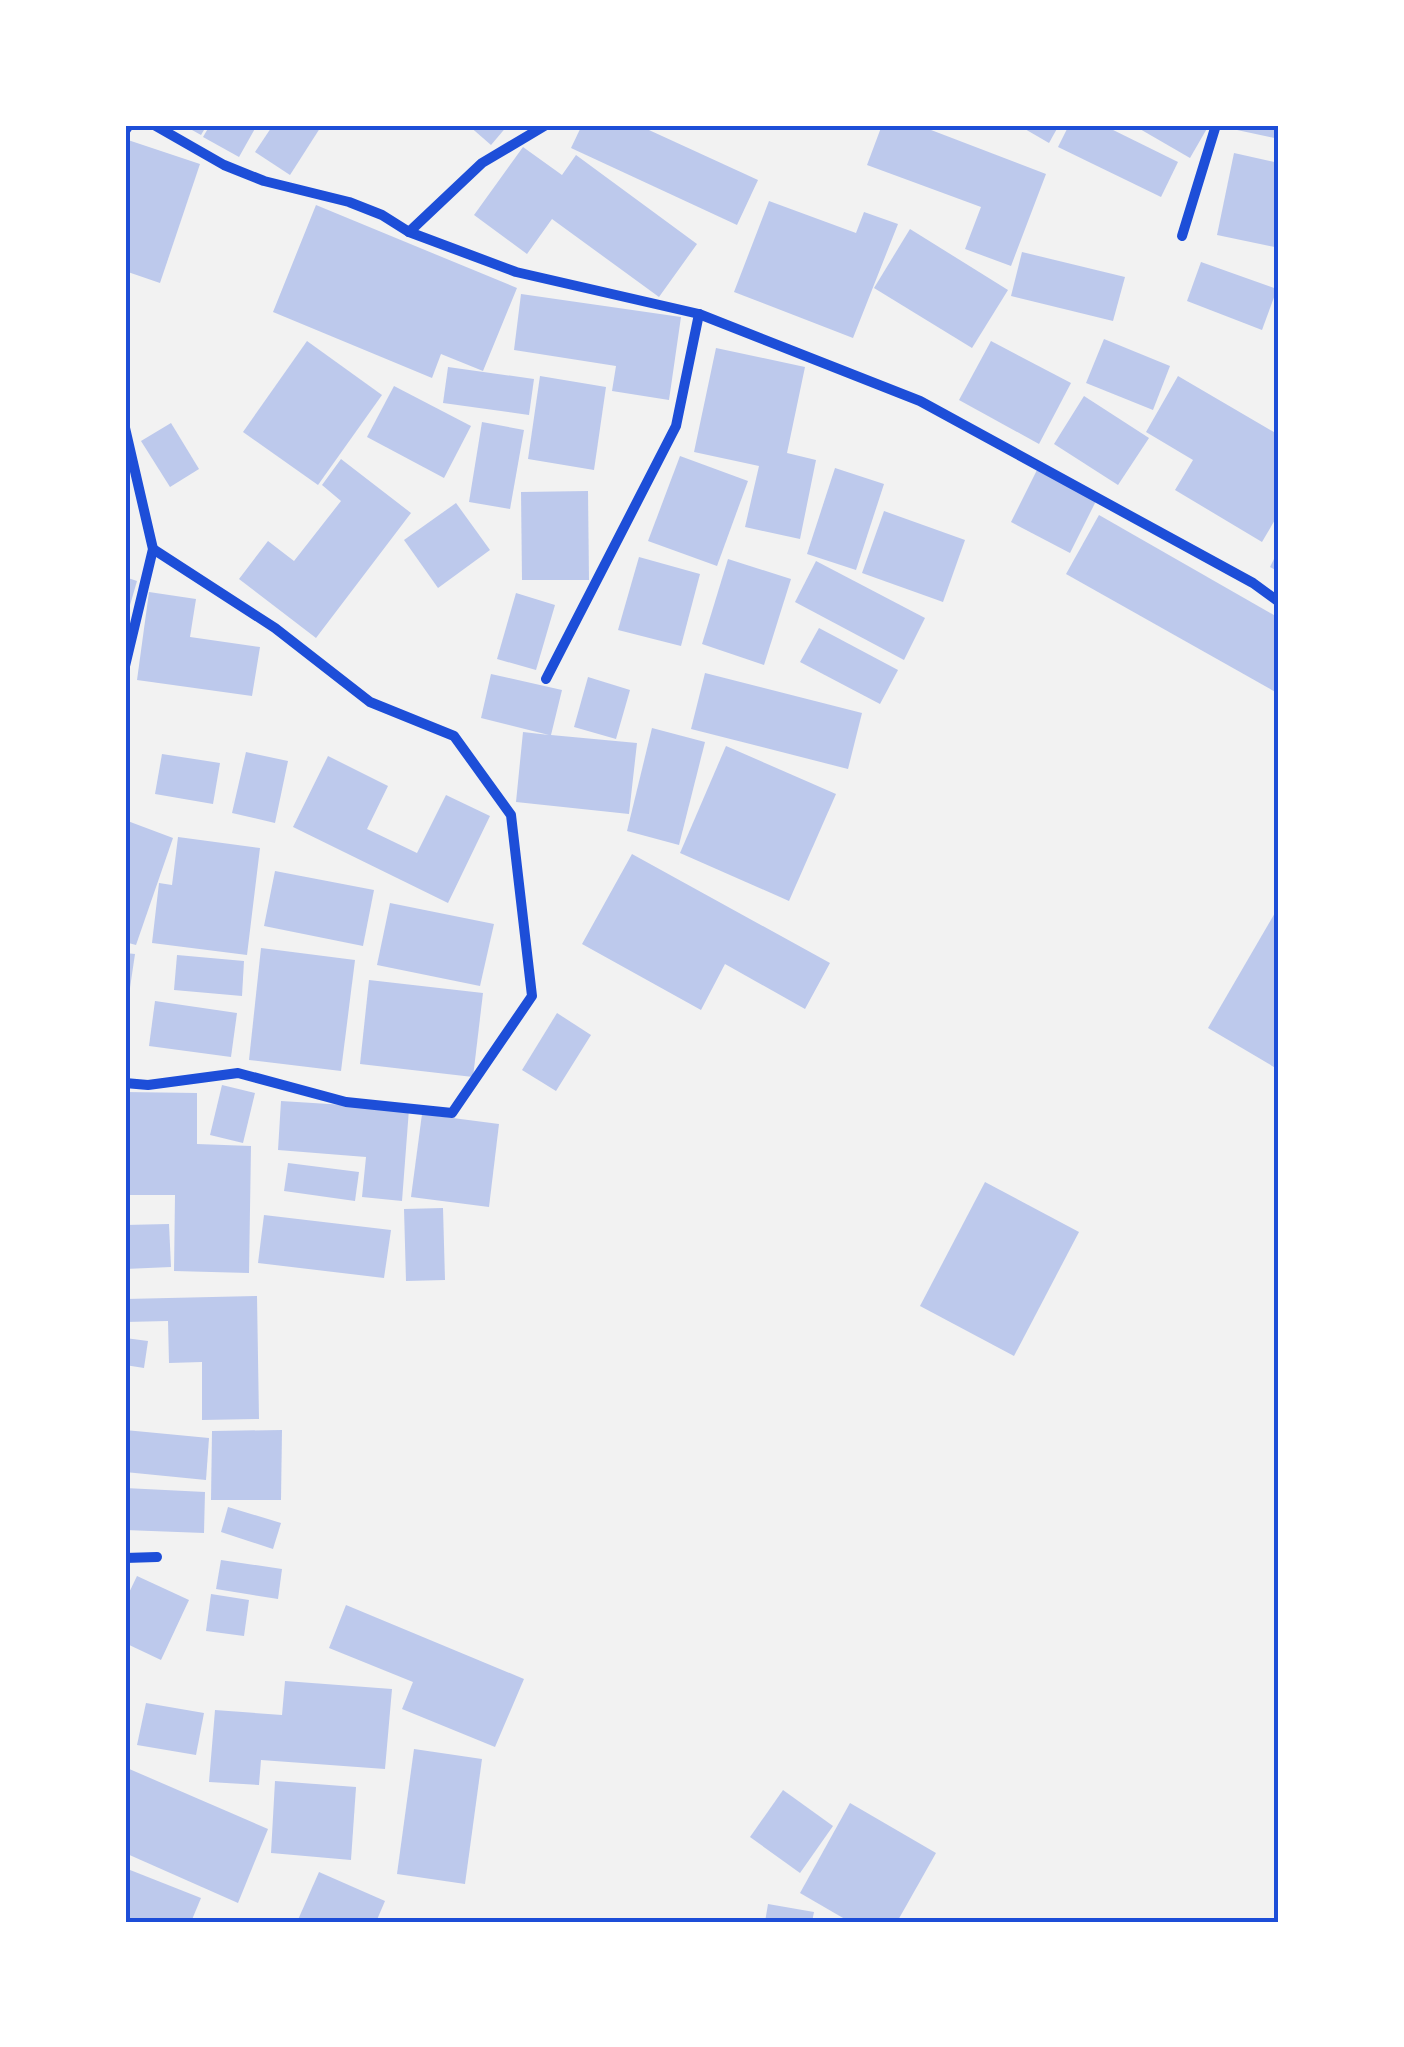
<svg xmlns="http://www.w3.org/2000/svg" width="1404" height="2047" viewBox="0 0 1404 2047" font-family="'DejaVu Sans',sans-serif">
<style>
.building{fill:#bdc9ec}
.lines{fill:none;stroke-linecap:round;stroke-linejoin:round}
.minor{stroke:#1d4ed8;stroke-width:10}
.neatline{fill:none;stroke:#1d4ed8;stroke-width:4}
</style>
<rect width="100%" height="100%" fill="#f2f2f2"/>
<!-- building -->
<g class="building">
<polygon points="183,125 207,125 201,135"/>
<polygon points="210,125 257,125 239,157 203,137"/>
<polygon points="273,125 322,125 290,175 255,152"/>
<polygon points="468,125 508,125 491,145"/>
<polygon points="582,125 638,125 758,180 737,225 571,148"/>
<polygon points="882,125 918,125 1046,174 1011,266 965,249 981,207 867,165"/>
<polygon points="1018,125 1059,125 1049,143"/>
<polygon points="1069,125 1103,125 1178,162 1161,197 1058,147"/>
<polygon points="1133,125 1209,125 1190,158"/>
<polygon points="1238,125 1279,125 1279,139 1237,130"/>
<polygon points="128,140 200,164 160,283 125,271"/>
<polygon points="523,147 562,175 576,155 697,244 659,297 552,219 527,254 474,215"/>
<polygon points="1234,153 1279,163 1279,248 1217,235"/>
<polygon points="769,201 856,233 864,212 898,224 853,338 734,292"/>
<polygon points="316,205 517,288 483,371 441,354 432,378 273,312"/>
<polygon points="910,229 1008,290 972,348 874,288"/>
<polygon points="1022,252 1125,277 1113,321 1011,296"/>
<polygon points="1201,262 1277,289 1262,330 1187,301"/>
<polygon points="521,294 681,317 669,400 612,391 616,366 514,350"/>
<polygon points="1104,339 1170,366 1153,410 1086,383"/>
<polygon points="307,341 382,395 318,485 243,432"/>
<polygon points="991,341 1071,383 1039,444 959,400"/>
<polygon points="716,348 805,367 787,453 816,460 800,539 745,527 759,466 694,452"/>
<polygon points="448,367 534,379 529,415 443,403"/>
<polygon points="540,376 606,387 594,470 528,459"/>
<polygon points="1178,376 1279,435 1279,513 1262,542 1175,490 1193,460 1146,432"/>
<polygon points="394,386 471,426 444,478 367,437"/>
<polygon points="1084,396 1149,438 1118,485 1054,444"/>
<polygon points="482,422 524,430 510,509 469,502"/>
<polygon points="171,423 199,469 170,487 141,441"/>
<polygon points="680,456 748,481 717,566 648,541"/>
<polygon points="341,459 411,513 316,638 239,579 268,541 294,561 341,501 322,485"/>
<polygon points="835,468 884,484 856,570 807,554"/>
<polygon points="1037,470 1096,501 1070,553 1011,522"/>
<polygon points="588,491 589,580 522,580 521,492"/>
<polygon points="456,503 490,550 438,588 404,540"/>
<polygon points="884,511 965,540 943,602 862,573"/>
<polygon points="1099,515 1279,618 1279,694 1066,574"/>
<polygon points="1279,549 1279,572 1270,567"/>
<polygon points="639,557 700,574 681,646 618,630"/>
<polygon points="728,559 791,579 764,665 702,644"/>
<polygon points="816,561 925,618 904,660 795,602"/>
<polygon points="125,577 137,581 126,619 125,618"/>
<polygon points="149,592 196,599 190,637 260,647 252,696 137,680"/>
<polygon points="516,593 555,605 536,670 497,659"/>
<polygon points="819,628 898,670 880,704 800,662"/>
<polygon points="705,673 862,713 848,769 691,729"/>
<polygon points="491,674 562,690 551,735 637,743 629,814 516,802 523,732 549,735 481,718"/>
<polygon points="588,677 630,690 616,739 574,727"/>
<polygon points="652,728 705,742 679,845 627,831"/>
<polygon points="726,746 836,794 789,901 680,853"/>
<polygon points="246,752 288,761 275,823 232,813"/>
<polygon points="162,754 220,763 213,804 155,794"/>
<polygon points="328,756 388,786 367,829 417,853 446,795 490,816 448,903 293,827"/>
<polygon points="125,820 173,838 136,945 125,942"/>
<polygon points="178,837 260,848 247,955 152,943 159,883 172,885"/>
<polygon points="632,854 830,963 805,1009 725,964 701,1010 582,944"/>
<polygon points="275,871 374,890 363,946 264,926"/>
<polygon points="390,903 494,924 480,986 377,965"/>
<polygon points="1279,906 1279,1070 1208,1028"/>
<polygon points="261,948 355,960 341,1071 249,1060"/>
<polygon points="125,953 135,954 127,1008 125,1007"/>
<polygon points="177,955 244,961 242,996 174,990"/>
<polygon points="369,980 483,993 473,1077 360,1064"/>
<polygon points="155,1001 237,1013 231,1057 149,1046"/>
<polygon points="557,1013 591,1035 556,1091 522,1070"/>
<polygon points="222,1085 255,1093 243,1143 210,1135"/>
<polygon points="125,1092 197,1093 197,1144 251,1146 249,1273 174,1271 175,1195 125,1195"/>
<polygon points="281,1101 409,1109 402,1201 362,1197 366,1157 278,1150"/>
<polygon points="422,1114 499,1124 489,1207 411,1197"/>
<polygon points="288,1163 359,1172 355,1201 284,1191"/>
<polygon points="985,1182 1079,1232 1014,1356 920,1306"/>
<polygon points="443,1208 445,1280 406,1281 404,1209"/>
<polygon points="264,1215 391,1230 384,1278 258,1263"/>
<polygon points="169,1224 171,1267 125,1269 125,1225"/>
<polygon points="257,1296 259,1419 202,1420 202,1362 169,1363 168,1321 125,1322 125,1299"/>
<polygon points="125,1338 148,1341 144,1368 125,1365"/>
<polygon points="125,1430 209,1438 206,1480 125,1472"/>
<polygon points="282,1430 281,1500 211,1500 212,1431"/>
<polygon points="125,1488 205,1492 204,1533 125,1530"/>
<polygon points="228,1507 281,1523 273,1549 221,1532"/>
<polygon points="221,1560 282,1569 278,1599 216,1589"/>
<polygon points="137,1576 189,1600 161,1660 125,1643 125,1601"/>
<polygon points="211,1594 249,1600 244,1636 206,1631"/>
<polygon points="346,1605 524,1679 495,1747 402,1709 413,1682 329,1648"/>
<polygon points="285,1681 392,1689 385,1769 261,1760 259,1785 209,1782 215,1710 282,1715"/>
<polygon points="146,1703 204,1713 196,1755 137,1745"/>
<polygon points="414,1749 482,1759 465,1884 397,1874"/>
<polygon points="127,1768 268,1829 238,1903 125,1853"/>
<polygon points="275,1781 356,1787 351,1860 271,1853"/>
<polygon points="783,1790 833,1826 800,1873 750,1837"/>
<polygon points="850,1803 936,1853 897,1922 850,1922 800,1893"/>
<polygon points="125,1868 201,1898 191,1922 125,1922"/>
<polygon points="319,1872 385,1901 376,1922 297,1922"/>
<polygon points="768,1904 814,1912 812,1922 765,1922"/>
</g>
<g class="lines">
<!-- minor -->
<g class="minor">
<polyline points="154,125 224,165 264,181 349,202 382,215 409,232 516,272 699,314 920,401 1253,583 1279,602"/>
<polyline points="125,131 129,125"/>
<polyline points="409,232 482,163 546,125"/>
<polyline points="1182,236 1216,125"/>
<polyline points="125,428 153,549 125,666"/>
<polyline points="546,679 676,426 699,314"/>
<polyline points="125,1083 148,1085 238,1073 346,1102 452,1113 532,996 511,815 454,736 370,702 275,628 153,549"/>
<polyline points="125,1558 157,1557"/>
</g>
</g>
<!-- border -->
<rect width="1404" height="2047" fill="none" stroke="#ffffff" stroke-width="255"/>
<rect x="128" y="128" width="1148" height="1792" class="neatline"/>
</svg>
